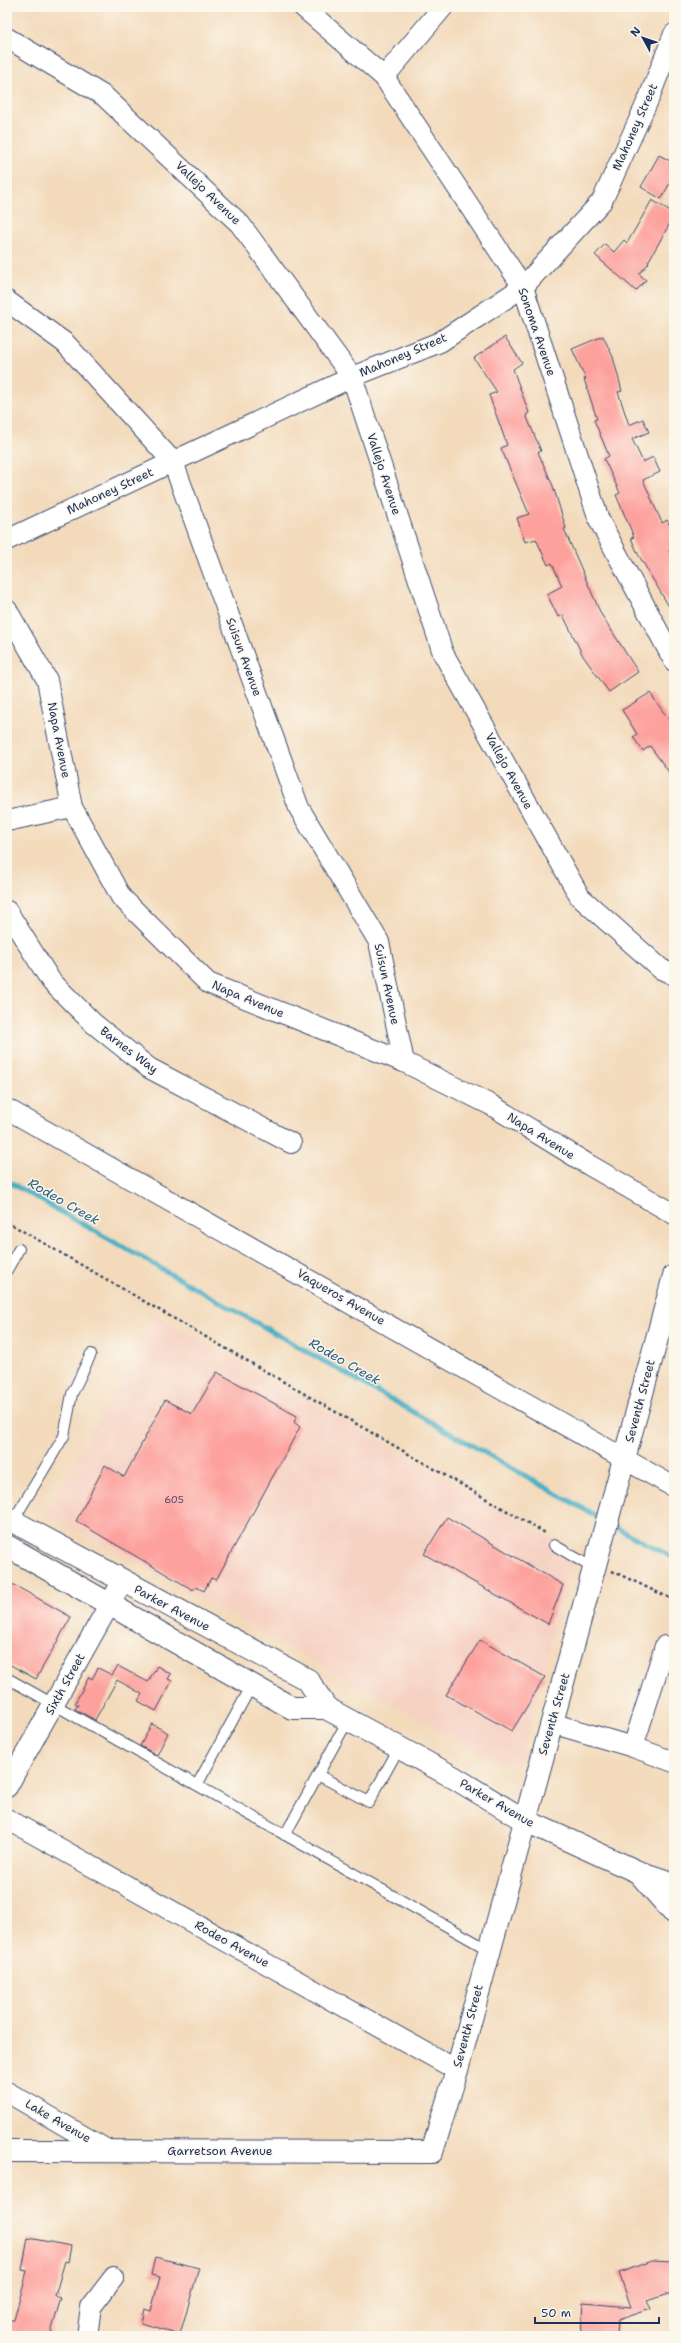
<svg xmlns="http://www.w3.org/2000/svg" width="681" height="2343" viewBox="0 0 681 2343" font-family="'Shantell Sans',sans-serif">
<style>
.built{fill:#f6d2c3}
.lines{fill:none;stroke-linecap:round;stroke-linejoin:round}
.stream{stroke:#46b0c5;stroke-width:5}
.building{fill:#fda19d}
.service-casing{stroke:#3b496c;stroke-width:12}
.minor-casing{stroke:#3b496c;stroke-width:22}
.tertiary-casing{stroke:#3b496c;stroke-width:24}
.secondary-casing{stroke:#3b496c;stroke-width:24}
.path{stroke:#3b496c;stroke-width:2.5;stroke-dasharray:3 3;stroke-linecap:butt}
.service{stroke:#fff;stroke-width:10}
.minor{stroke:#fff;stroke-width:20}
.tertiary{stroke:#fff;stroke-width:22}
.secondary{stroke:#fff;stroke-width:22}
.labels{text-anchor:middle;stroke-width:3;stroke-linejoin:round;paint-order:stroke}
.number-label{font-size:10px;fill:#544c6e}
.street-label{font-size:12px;fill:#1b2f5e;stroke:#fbf7ec}
.water-label{font-size:13px;font-style:italic;fill:#2a5c82;stroke:#fbf7ec}
</style>
<rect width="100%" height="100%" fill="#fbf7ec"/>
<filter id="ink" filterUnits="userSpaceOnUse"><feTurbulence type="fractalNoise" baseFrequency=".025" numOctaves="2"/><feDisplacementMap in="SourceGraphic" scale="8" xChannelSelector="R" yChannelSelector="G"/><feConvolveMatrix kernelMatrix="1 2 1 2 8 2 1 2 1" color-interpolation-filters="sRGB"/></filter>
<filter id="wash" filterUnits="userSpaceOnUse"><feTurbulence type="fractalNoise" baseFrequency=".012" numOctaves="4" result="noise"/><feDisplacementMap in="SourceGraphic" scale="16" xChannelSelector="R" yChannelSelector="G"/><feGaussianBlur stdDeviation="0.9" result="paint"/><feColorMatrix in="noise" values="0 0 0 0 0 0 0 0 0 0 0 0 0 0 0 0 0 1.4 0 .05"/><feComposite in="paint" operator="in"/></filter>
<g filter="url(#wash)">
<rect width="100%" height="100%" fill="#f3dabb"/>
<!-- built -->
<polygon class="built" points="156,1315 574,1551 522,1759 501,1764 69,1526 46,1515"/>
<g class="lines">
<!-- stream -->
<g class="stream">
<polyline points="7,1181 603,1520"/>
<polyline points="611,1525 674,1558"/>
</g>
</g>
<g id="blocks">
<!-- building -->
<g class="building">
<polygon points="659,155 674,163 674,176 661,199 641,187"/>
<polygon points="652,200 674,213 674,216 648,262 649,263 639,274 646,280 636,291 595,255 605,244 614,252 624,240 627,243"/>
<polygon points="603,336 613,357 622,391 618,392 629,425 643,419 649,432 632,439 643,462 653,457 660,472 643,480 662,523 667,520 674,534 674,548 669,551 674,560 674,615 638,554 631,538 634,537 616,495 620,493 604,459 609,456 594,420 597,419 584,379 586,379 572,349"/>
<polygon points="505,337 522,363 513,369 529,413 526,415 541,451 538,452 553,486 566,528 564,529 601,614 638,672 609,692 583,656 563,615 558,617 547,594 562,586 552,563 548,565 536,539 525,542 517,518 529,514 501,448 507,445 489,395 497,392 474,358"/>
<polygon points="650,693 674,727 674,779 650,746 643,751 633,737 637,734 622,710"/>
<polygon points="217,1372 297,1416 294,1422 300,1427 216,1580 211,1578 204,1591 196,1587 193,1590 76,1521 105,1465 124,1477 165,1400 192,1414"/>
<polygon points="447,1517 563,1585 548,1624 424,1554"/>
<polygon points="7,1581 71,1617 36,1679 7,1663"/>
<polygon points="480,1640 545,1677 512,1731 446,1695"/>
<polygon points="118,1666 148,1682 157,1666 171,1674 168,1679 172,1681 156,1711 138,1701 142,1694 117,1680 95,1720 75,1709 78,1705 75,1703 89,1677 92,1679 98,1668 112,1675"/>
<polygon points="152,1724 168,1733 157,1755 140,1746"/>
<polygon points="28,2238 71,2246 68,2262 65,2261 55,2296 61,2298 50,2336 7,2336 7,2320 14,2320 27,2271 22,2270"/>
<polygon points="155,2257 199,2268 180,2334 141,2323 144,2309 151,2311 160,2277 151,2275"/>
<polygon points="651,2261 674,2262 674,2295 665,2295 647,2301 651,2309 618,2320 617,2336 581,2335 583,2303 631,2307 619,2273"/>
</g>
</g>
</g>
<g filter="url(#ink)">
<use href="#blocks" fill-opacity="0" stroke="#3b496c" stroke-width="1"/>
<g class="lines">
<defs>
<g id="service">
<polyline points="7,1270 19,1249"/>
<polyline points="13,1521 64,1436 72,1394 91,1354"/>
<polyline points="554,1545 593,1568"/>
<polyline points="7,1678 489,1950"/>
<polyline points="318,1775 369,1802 399,1748"/>
<polyline points="197,1785 252,1685"/>
<polyline points="285,1835 348,1720"/>
</g>
<g id="minor">
<polyline points="303,7 384,77 523,287 599,520 674,661"/>
<polyline points="7,38 104,96 240,224 352,377 443,653 580,897 661,969 674,975"/>
<polyline points="384,77 443,7"/>
<polyline points="7,301 65,343 173,462 299,808 379,942 404,1062"/>
<polyline points="7,540 352,377 440,342 523,287 602,201 649,98 674,34"/>
<polyline points="7,610 47,680 72,807 121,897 208,983 404,1062 491,1105 589,1165 674,1214"/>
<polyline points="7,821 72,807"/>
<polyline points="7,911 51,981 93,1023 149,1068 291,1143"/>
<polyline points="7,1109 674,1487"/>
<polyline points="551,1723 633,1747 674,1762"/>
<polyline points="633,1747 665,1646"/>
<polyline points="7,1787 122,1582"/>
<polyline points="7,1819 457,2070"/>
<polyline points="7,2092 109,2151"/>
<polyline points="87,2336 91,2307 114,2277"/>
</g>
<polyline id="tertiary" points="7,2151 432,2152 457,2070 674,1276"/>
<g id="secondary">
<polyline points="7,1518 308,1680 326,1708"/>
<polyline points="7,1546 292,1708 326,1708 453,1777 524,1820 638,1872 674,1884"/>
<polyline points="639,1873 674,1913"/>
</g>
</defs>
<!-- service casing -->
<use href="#service" class="service-casing"/>
<!-- minor casing -->
<use href="#minor" class="minor-casing"/>
<!-- tertiary casing -->
<use href="#tertiary" class="tertiary-casing"/>
<!-- secondary casing -->
<use href="#secondary" class="secondary-casing"/>
<!-- path -->
<g class="path">
<polyline points="7,1222 547,1534"/>
<polyline points="612,1571 674,1600"/>
</g>
<!-- service -->
<use href="#service" class="service"/>
<!-- minor -->
<use href="#minor" class="minor"/>
<!-- tertiary -->
<use href="#tertiary" class="tertiary"/>
<!-- secondary -->
<use href="#secondary" class="secondary"/>
</g>
</g>
<g class="labels">
<!-- number labels -->
<g class="number-label">
<text x="174" y="1503">605</text>
</g>
<!-- street labels -->
<g class="street-label">
<text transform="translate(635 127) rotate(-66)" y="4">Mahoney Street</text>
<text transform="translate(208 193) rotate(44)" y="4">Vallejo Avenue</text>
<text transform="translate(537 332) rotate(71)" y="4">Sonoma Avenue</text>
<text transform="translate(403 355) rotate(-23)" y="4">Mahoney Street</text>
<text transform="translate(384 474) rotate(72)" y="4">Vallejo Avenue</text>
<text transform="translate(110 491) rotate(-25)" y="4">Mahoney Street</text>
<text transform="translate(244 657) rotate(70)" y="4">Suisun Avenue</text>
<text transform="translate(59 740) rotate(79)" y="4">Napa Avenue</text>
<text transform="translate(509 771) rotate(61)" y="4">Vallejo Avenue</text>
<text transform="translate(387 984) rotate(78)" y="4">Suisun Avenue</text>
<text transform="translate(248 999) rotate(23)" y="4">Napa Avenue</text>
<text transform="translate(129 1050) rotate(37)" y="4">Barnes Way</text>
<text transform="translate(541 1136) rotate(32)" y="4">Napa Avenue</text>
<text transform="translate(341 1297) rotate(30)" y="4">Vaqueros Avenue</text>
<text transform="translate(640 1401) rotate(-75)" y="4">Seventh Street</text>
<text transform="translate(172 1608) rotate(28)" y="4">Parker Avenue</text>
<text transform="translate(65 1684) rotate(-61)" y="4">Sixth Street</text>
<text transform="translate(554 1714) rotate(-74)" y="4">Seventh Street</text>
<text transform="translate(497 1803) rotate(30)" y="4">Parker Avenue</text>
<text transform="translate(232 1944) rotate(29)" y="4">Rodeo Avenue</text>
<text transform="translate(468 2026) rotate(-75)" y="4">Seventh Street</text>
<text transform="translate(58 2121) rotate(30)" y="4">Lake Avenue</text>
<text x="220" y="2155">Garretson Avenue</text>
</g>
<!-- water labels -->
<g class="water-label">
<text transform="translate(64 1201) rotate(30)" y="5">Rodeo Creek</text>
<text transform="translate(345 1361) rotate(30)" y="5">Rodeo Creek</text>
</g>
</g>
<!-- margin -->
<rect width="681" height="2343" fill="none" stroke="#fbf7ec" stroke-width="24"/>
<!-- north arrow -->
<g transform="translate(643 38) rotate(310)" stroke="#fbf7ec" stroke-width="3" paint-order="stroke">
<path d="M0-3L7 15L0 10L-7 15Z" fill="#1b2f5e"/>
<text y="-6" font-size="11" font-weight="bold" text-anchor="middle" fill="#1b2f5e">N</text>
</g>
<!-- scale -->
<path d="M535 2317v6h124v-6" fill="none" stroke="#1b2f5e" stroke-width="2"/>
<text x="541" y="2317" font-size="12" fill="#1b2f5e" stroke="#fbf7ec" stroke-width="3" paint-order="stroke">50 m</text>
</svg>
